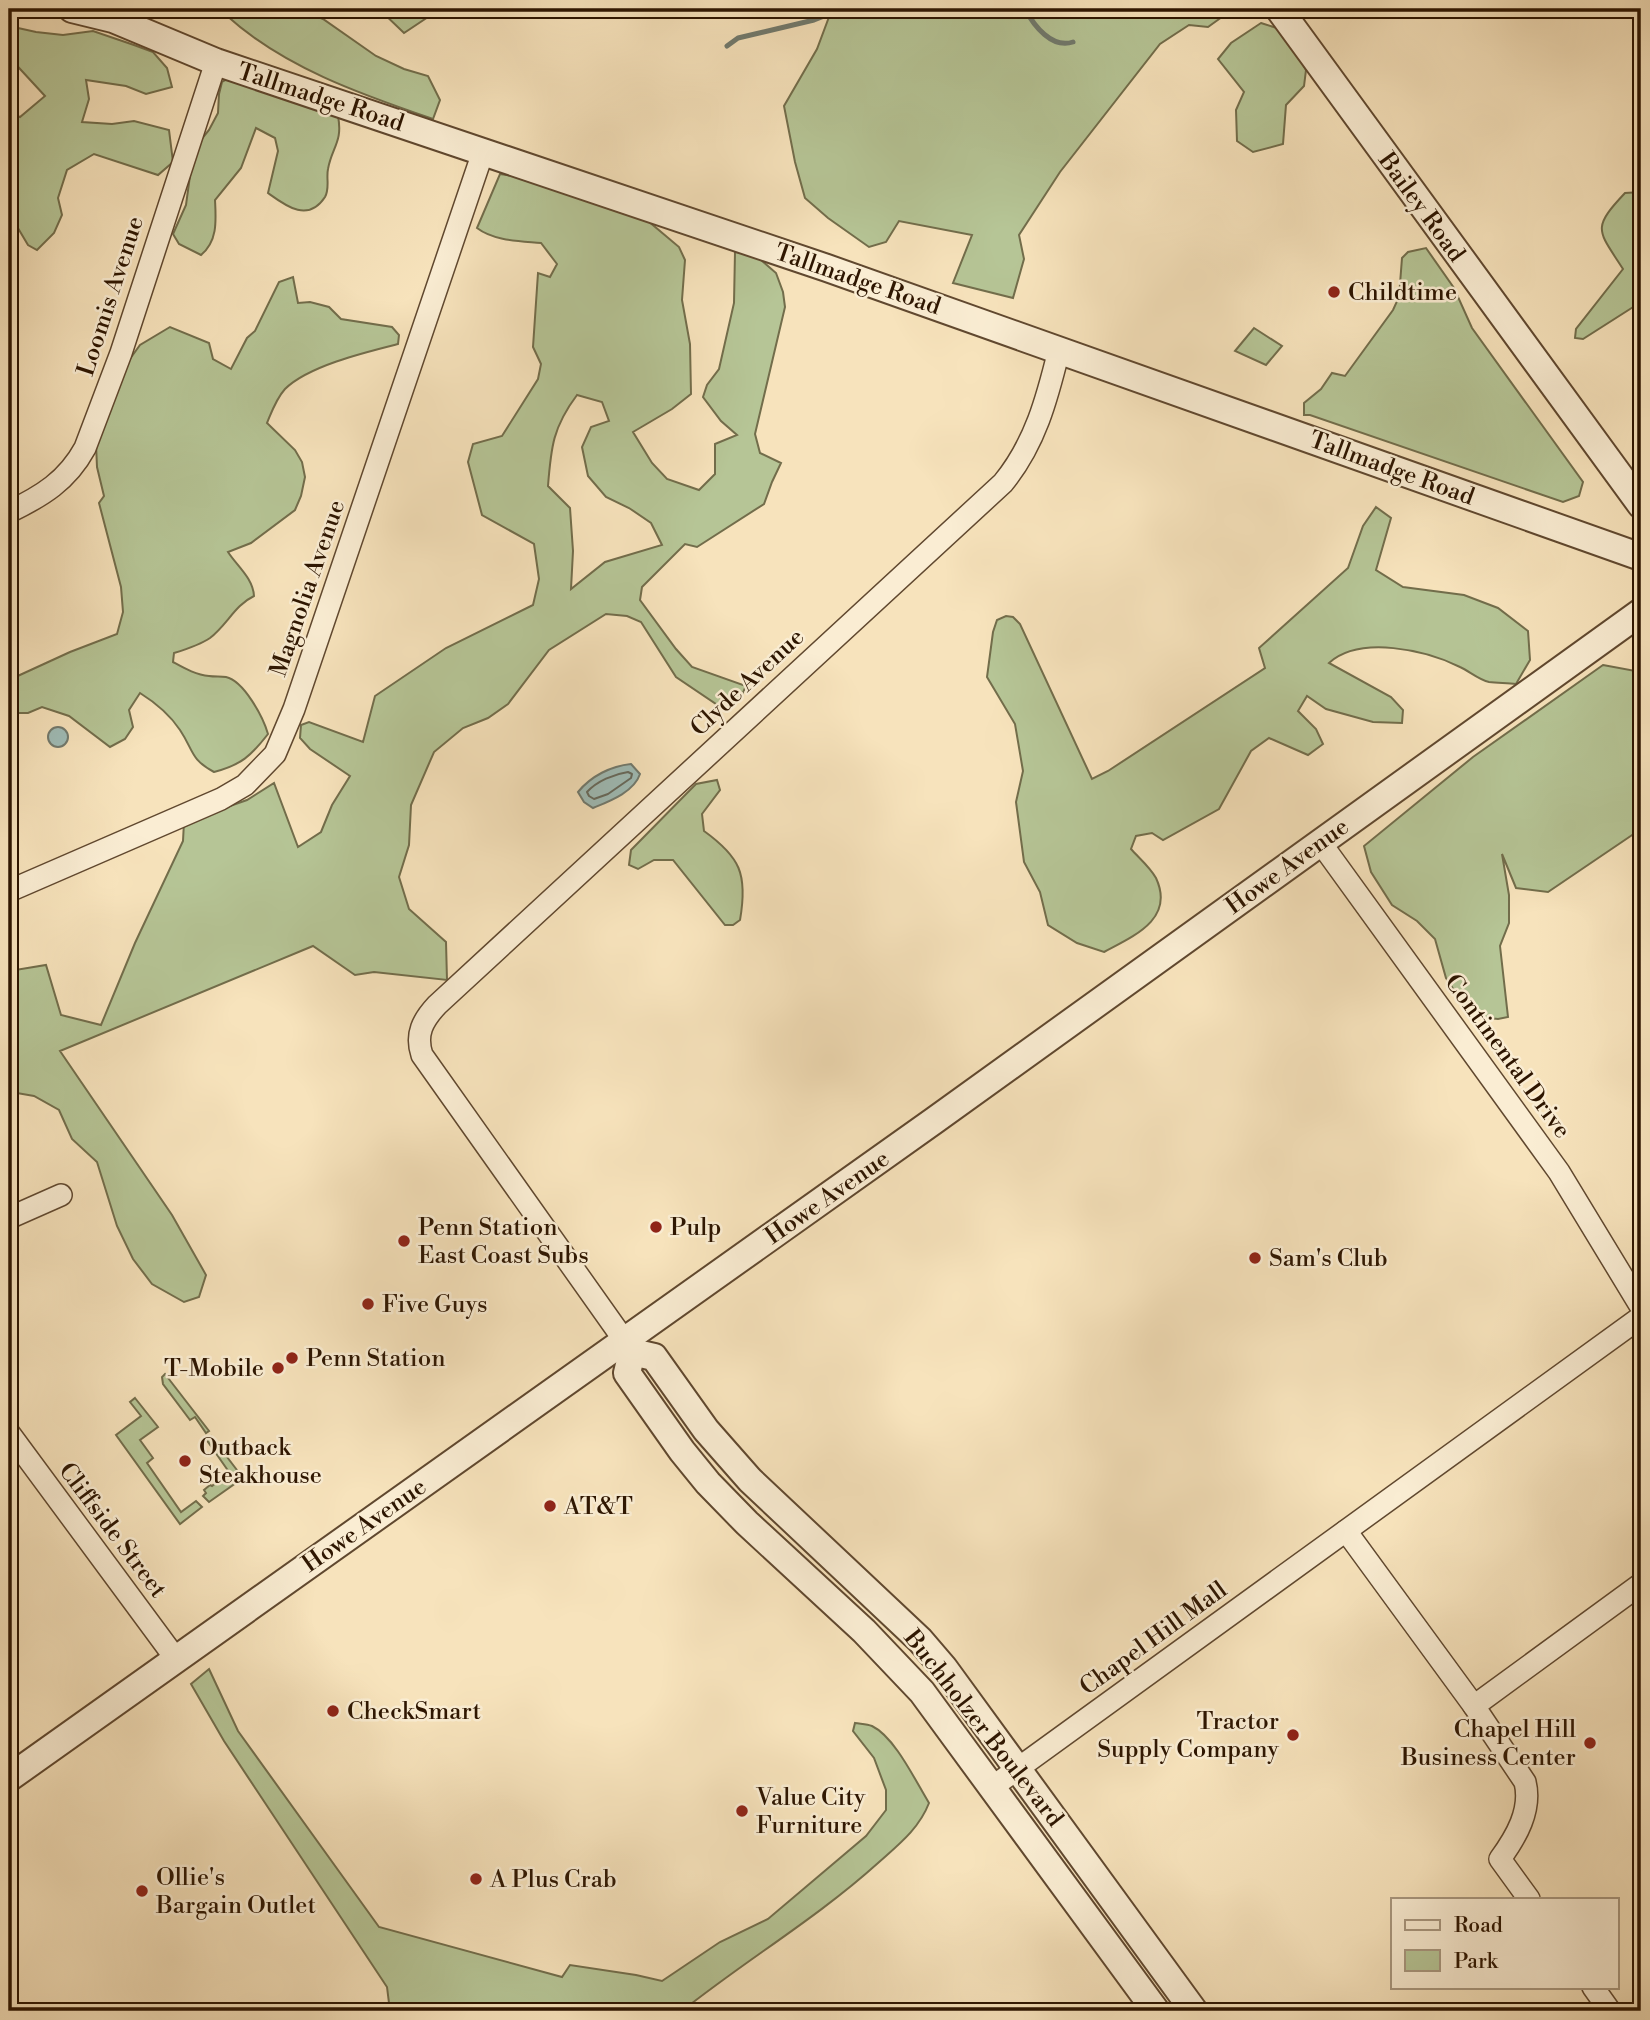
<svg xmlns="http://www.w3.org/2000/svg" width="1650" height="2020" viewBox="0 0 1650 2020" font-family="'Libre Bodoni',serif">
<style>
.green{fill:#b6c596;stroke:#726d4b;stroke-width:2;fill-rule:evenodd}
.water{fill:#9fbdb8;stroke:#717a6e;stroke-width:2}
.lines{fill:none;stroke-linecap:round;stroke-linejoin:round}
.shore{stroke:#66695c;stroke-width:2}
.stream{stroke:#717a6e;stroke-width:5}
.minor-casing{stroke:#60482f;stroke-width:24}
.tertiary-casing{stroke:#60482f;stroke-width:30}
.minor{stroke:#faedd3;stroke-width:21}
.tertiary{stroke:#faedd3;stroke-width:26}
.poi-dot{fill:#8f2418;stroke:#faedd3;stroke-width:2.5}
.labels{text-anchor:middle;stroke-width:5;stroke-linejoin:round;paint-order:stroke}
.street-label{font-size:24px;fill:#2d1500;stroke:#faedd3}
.poi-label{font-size:24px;fill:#2d1500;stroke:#faedd3;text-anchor:start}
</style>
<rect width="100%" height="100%" fill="#f7e3bc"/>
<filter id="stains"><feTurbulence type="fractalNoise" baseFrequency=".00286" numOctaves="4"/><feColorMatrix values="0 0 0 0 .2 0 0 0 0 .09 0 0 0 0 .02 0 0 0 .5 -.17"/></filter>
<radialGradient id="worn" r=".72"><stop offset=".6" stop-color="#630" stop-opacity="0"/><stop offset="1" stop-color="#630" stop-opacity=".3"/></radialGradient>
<!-- green -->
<g class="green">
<path d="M225,9h74l24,10 53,37 28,13 24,7 12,24 -7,19c-73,-25 -150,-52 -207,-104z"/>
<polygon points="379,9 440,9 404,33"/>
<polygon points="832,9 1068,9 1074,14 1080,9 1233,9 1208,27 1189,25 1160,44 1060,172 1019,235 1024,259 1013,298 953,283 972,235 899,221 886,242 869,247 828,218 805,198 795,162 784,106 817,49"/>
<polygon points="1261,23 1280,29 1293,46 1306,70 1304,86 1286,105 1283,144 1253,152 1237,141 1236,110 1244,92 1218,59 1231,43"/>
<polygon points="9,26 36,32 63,35 93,31 134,45 153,52 167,68 172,87 146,94 126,86 86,80 89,99 82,122 112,124 134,121 169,130 173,162 158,175 94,154 67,170 58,198 62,215 54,233 37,250 28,245 9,213 9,113 20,117 45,96 9,57"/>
<path d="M231,77l107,39c5,26 -6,31 -10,53 -2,9 2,19 -3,28 -17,26 -39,9 -57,-4l10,-42 -3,-13 -19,-10 -15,40 -26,32c1,20 3,41 -14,55l-22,-11 -6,-10 13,-29 6,-44 8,-20 9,-11 9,-17 1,-19 3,-12z"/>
<path d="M500,174l21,3 127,44 31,26 6,13 -3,40 8,44 1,50 -19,15 -39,23 19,31 15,16 32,11 16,-16v-30l22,-9 -16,-14 -18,-24 4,-12 12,-16 15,-66 1,-51 19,2 22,19 7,19 2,15 -30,127 5,19 21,10 -9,19 -8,22 -67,43 -12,-3 -43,43 -2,13 36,49 16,18 54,19 -6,13 -18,9 -46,-31 -35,-55 -14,-6 -21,-2 -57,36 -41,54 -20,14 -25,10 -29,24 -23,53 -2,40 -10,32 10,32 37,33 1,38 -73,-8 -19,3 -42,-29 -253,105 112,164 34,60 -7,22 -15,5 -32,-18 -19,-25 -16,-33 -20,-64 -25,-23 -13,-29 -25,-14 -17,-3 -8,2v-124l37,-6 15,50 40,10 34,-82 48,-102 1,-19 63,-22 27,-17 24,64 23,-15 11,-27 18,-29 -40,-27 -10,-11 1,-13 8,-3 54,20 12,-46 71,-48 87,-43 6,-26 -5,-35 -52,-29 -14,-53 5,-18 29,-8 36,-57 3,-15 -8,-17 5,-74 12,4 7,-13 -16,-21c-21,-2 -47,-2 -64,-15zM577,395l25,7 7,19 -18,6 -9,20 6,29 18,21 23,11 22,15 11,22 -57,17 -34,27 2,-38 -3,-43 -22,-22c3,-39 5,-59 29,-91z"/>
<path d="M1641,192v110l-58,37 -8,-1 1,-9 47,-60c-25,-39 -32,-40 2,-76z"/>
<polygon points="1426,248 1454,288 1472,328 1583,482 1579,496 1563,502 1310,415 1304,415 1304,403 1321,389 1332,373 1345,376 1393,310 1399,297 1402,258 1408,252"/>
<path d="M293,277l5,26 12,-1 19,5 12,12 51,8 7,8 -1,9c-32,8 -90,22 -113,45 -9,10 -13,22 -18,34l28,27 7,12 3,15 -4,19 -6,14 -44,33 -23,9c9,14 25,26 26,44 -19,9 -27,29 -44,42 -10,7 -23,11 -36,15l-1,9c11,6 23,13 36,14 6,1 12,0 17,1 18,4 37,40 42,57 -17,22 -27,31 -54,38 -24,-13 -20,-21 -34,-42 -10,-15 -24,-27 -40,-37l-11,17 4,17 -8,12 -15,8 -41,-31 -27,-9 -14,6h-19v-33l61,-28 47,-18 6,-22 -2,-25 -22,-84 5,-7 -7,-29 -1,-23 31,-81 13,-18 30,-18 39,16 4,16 18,10 16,-31 8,-7 24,-49z"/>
<polygon points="1254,328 1282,346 1266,365 1235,351"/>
<path d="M1376,507l15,11 -15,52 27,17 61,8 34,13 30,23 2,29 -14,24c-8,-1 -18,-1 -27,-2 -10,-2 -20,-11 -29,-15 -34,-17 -100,-32 -131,-4l62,34 12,13 -1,13 -29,-1 -47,-13 -19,-13 -9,15 18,18 7,15 -15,11 -39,-17 -18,13 -32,58 -56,31 -11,-7 -16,3 -5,13c8,9 19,18 25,29 19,41 -22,58 -52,74l-27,-9 -29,-18 -8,-33 -16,-30 -8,-60 7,-31 -8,-47 -28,-47 6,-45 4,-12 9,-4 7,1 7,7 72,155 16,-8 157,-103 -6,-20 89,-80 15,-42z"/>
<polygon points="1603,665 1641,672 1641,829 1548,892 1516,888 1502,854 1509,895 1509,923 1500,946 1508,1017 1498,1019 1471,1016 1446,978 1435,939 1417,921 1392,905 1371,872 1364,846 1473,757"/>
<path d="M717,780l3,10 -18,24 2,17c36,26 44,43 36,89l-7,5h-8l-52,-65h-19l-16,9 -9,-4 2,-15 65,-66z"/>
<polygon points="165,1374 209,1431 206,1433 195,1417 190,1420 163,1384 162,1377"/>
<polygon points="135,1398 158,1427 140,1440 153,1458 147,1463 181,1512 196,1501 202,1507 180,1524 116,1435 141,1416 130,1402"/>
<polygon points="211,1436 243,1478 209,1502 203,1496 206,1493 204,1490 210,1485 212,1486 229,1472 206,1439"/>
<path d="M209,1669l29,62 141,196 183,50 8,-12 66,10 26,6 58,-39 48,-23 98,-83 20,-26v-20l-12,-32 -21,-27 2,-8c6,1 12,1 17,3 23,11 44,56 57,77 -10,26 -31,42 -51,60 -61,55 -132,97 -196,148h-292l-3,-24 -163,-246 -33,-57z"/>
</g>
<!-- water -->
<g class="water">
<circle cx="58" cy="737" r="10"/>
<path d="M631,764l9,10c-6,18 -30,27 -47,34l-9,-6 -6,-10c13,-16 33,-26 53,-28z"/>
</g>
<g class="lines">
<!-- shore -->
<path class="shore" d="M628,772l4,2 -1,4 -23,16 -14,5 -5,-3 -2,-4c10,-11 27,-18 41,-20z"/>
<!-- stream -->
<g class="stream">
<path d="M1025,9c9,17 27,40 48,33"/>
<polyline points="727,46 738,38 814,20 842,9"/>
</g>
<defs>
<g id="minor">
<path d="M9,512c33,-16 58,-31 76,-64l36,-95 95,-291"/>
<polyline points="1320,842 1559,1172 1641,1307"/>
<polyline points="9,891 221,799 245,785 275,754 294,709 483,152"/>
<polyline points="9,1218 61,1195"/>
<path d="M624,1340l-202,-285c-7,-21 1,-35 15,-50l566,-522c32,-39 44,-84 56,-133"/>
<polyline points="9,1433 176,1659"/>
<polyline points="1346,1531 1474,1706"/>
<polyline points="991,1788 1641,1317"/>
<path d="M1529,1899l-29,-40c16,-22 32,-49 25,-77l-51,-76 167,-122"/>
<polyline points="1593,1987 1610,2011"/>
</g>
<g id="tertiary">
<polyline points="72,9 113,19 216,62 827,268 1641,557"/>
<polyline points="1279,9 1641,505"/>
<polyline points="624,1340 632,1352 654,1357 706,1430 750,1480 920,1640 944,1668 1194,2011"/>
<polyline points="632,1352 627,1373 682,1451 708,1483 747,1523 864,1631 922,1692 1156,2011"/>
<polyline points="9,1778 935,1120 1641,612"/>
</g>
</defs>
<!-- minor casing -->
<use href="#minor" class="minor-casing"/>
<!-- tertiary casing -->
<use href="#tertiary" class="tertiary-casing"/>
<!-- minor -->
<use href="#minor" class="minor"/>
<!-- tertiary -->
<use href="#tertiary" class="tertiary"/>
</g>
<!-- markers -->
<g class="poi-dot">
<circle cx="1334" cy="292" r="7"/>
<circle cx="656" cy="1227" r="7"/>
<circle cx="404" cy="1241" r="7"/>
<circle cx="1255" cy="1258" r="7"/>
<circle cx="368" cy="1304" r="7"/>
<circle cx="292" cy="1358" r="7"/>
<circle cx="278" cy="1368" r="7"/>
<circle cx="185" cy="1461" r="7"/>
<circle cx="550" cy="1506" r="7"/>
<circle cx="333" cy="1711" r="7"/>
<circle cx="1293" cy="1735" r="7"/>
<circle cx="1590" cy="1743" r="7"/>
<circle cx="742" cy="1811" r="7"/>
<circle cx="476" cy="1879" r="7"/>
<circle cx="142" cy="1891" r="7"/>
</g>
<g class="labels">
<!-- street labels -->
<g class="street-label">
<text transform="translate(321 97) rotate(18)" y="8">Tallmadge Road</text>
<text transform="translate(1422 207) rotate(54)" y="8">Bailey Road</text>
<text transform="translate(858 279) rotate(19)" y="8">Tallmadge Road</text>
<text transform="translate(110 296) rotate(-72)" y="8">Loomis Avenue</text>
<text transform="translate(1392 468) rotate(20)" y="8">Tallmadge Road</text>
<text transform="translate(307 588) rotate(-71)" y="8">Magnolia Avenue</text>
<text transform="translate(747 682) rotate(-43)" y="8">Clyde Avenue</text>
<text transform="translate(1287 866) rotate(-36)" y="8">Howe Avenue</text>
<text transform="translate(1508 1056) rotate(54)" y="8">Continental Drive</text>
<text transform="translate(827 1197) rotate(-35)" y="8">Howe Avenue</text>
<text transform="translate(364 1525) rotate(-35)" y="8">Howe Avenue</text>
<text transform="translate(113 1530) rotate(53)" y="8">Cliffside Street</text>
<text transform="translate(1153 1638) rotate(-36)" y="8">Chapel Hill Mall</text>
<text transform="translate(984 1728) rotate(52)" y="8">Buchholzer Boulevard</text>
</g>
<!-- poi labels -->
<g class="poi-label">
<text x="1348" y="300">Childtime</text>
<text x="418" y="1235">Penn Station<tspan x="418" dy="28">East Coast Subs</tspan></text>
<text x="670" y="1235">Pulp</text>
<text x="1269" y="1266">Sam's Club</text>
<text x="382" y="1312">Five Guys</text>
<text x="306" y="1366">Penn Station</text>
<text x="264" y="1376" text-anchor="end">T-Mobile</text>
<text x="199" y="1455">Outback<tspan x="199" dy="28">Steakhouse</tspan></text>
<text x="564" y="1514">AT&amp;T</text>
<text x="347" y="1719">CheckSmart</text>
<text x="1279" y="1729" text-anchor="end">Tractor<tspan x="1279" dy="28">Supply Company</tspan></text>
<text x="1576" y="1737" text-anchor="end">Chapel Hill<tspan x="1576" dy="28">Business Center</tspan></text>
<text x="756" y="1805">Value City<tspan x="756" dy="28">Furniture</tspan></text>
<text x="156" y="1885">Ollie's<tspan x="156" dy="28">Bargain Outlet</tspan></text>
<text x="490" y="1887">A Plus Crab</text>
</g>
</g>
<!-- margin -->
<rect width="1650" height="2020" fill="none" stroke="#f7e3bc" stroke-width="35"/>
<rect x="10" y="10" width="1629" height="1999" fill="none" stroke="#2d1500" stroke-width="3.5"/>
<rect x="18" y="18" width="1615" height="1985" fill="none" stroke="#2d1500" stroke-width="2"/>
<!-- legend -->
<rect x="1391" y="1898" width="228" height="91" fill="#faedd3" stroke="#a8977f" stroke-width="2"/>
<rect x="1405" y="1920" width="35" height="10" fill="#faedd3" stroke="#a8977f" stroke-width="2"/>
<text x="1454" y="1932" font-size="21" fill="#2d1500">Road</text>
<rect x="1405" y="1950" width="35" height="21" fill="#b6c596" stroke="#a8977f" stroke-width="2"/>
<text x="1454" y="1968" font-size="21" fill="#2d1500">Park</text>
<rect width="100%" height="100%" filter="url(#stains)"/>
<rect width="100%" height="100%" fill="url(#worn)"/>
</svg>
